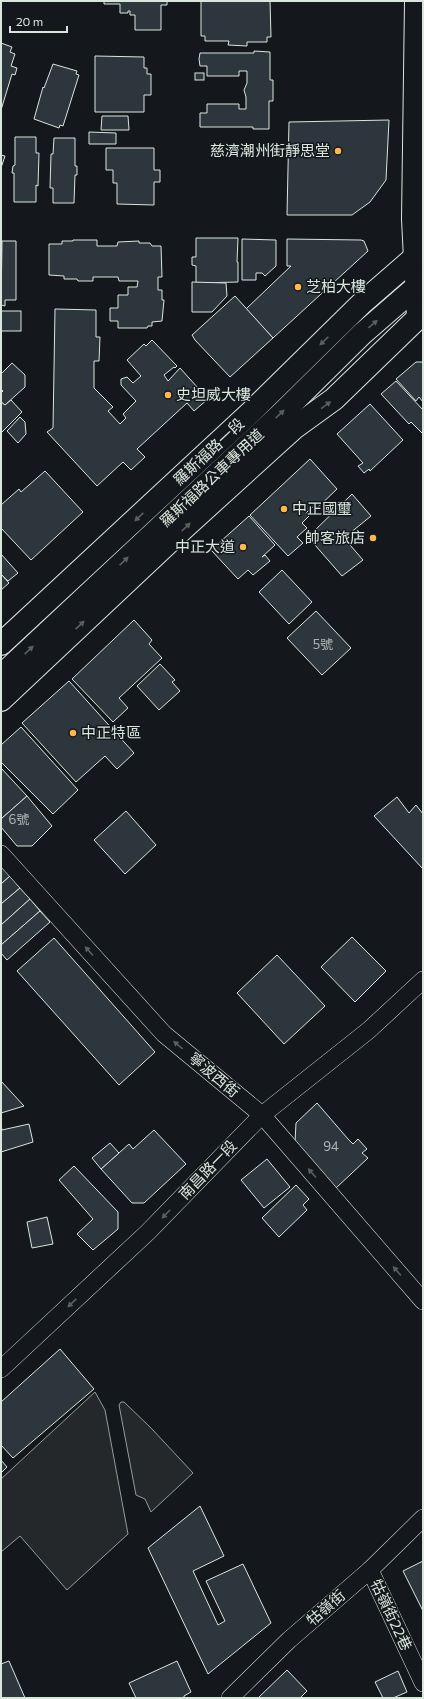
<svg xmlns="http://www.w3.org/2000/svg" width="424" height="1699" viewBox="0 0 424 1699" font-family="Commissioner,'Noto Sans TC',sans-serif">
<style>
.parking{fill:#24282b;stroke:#939e99}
.building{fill:#2c363c;stroke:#d8e6dc}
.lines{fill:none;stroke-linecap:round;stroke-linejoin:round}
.street-casing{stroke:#d8e6dc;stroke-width:18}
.secondary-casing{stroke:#d8e6dc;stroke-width:24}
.primary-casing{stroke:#d8e6dc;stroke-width:24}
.street{stroke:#14181c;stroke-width:17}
.secondary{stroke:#14181c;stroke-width:22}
.primary{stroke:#14181c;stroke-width:22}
.oneway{fill:#59605f}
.poi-dot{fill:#ffb74d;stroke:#14181c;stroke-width:1.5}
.labels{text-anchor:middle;stroke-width:3;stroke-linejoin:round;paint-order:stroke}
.number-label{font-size:13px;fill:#adbab4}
.poi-label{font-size:15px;fill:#d8e6dc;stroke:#14181c;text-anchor:start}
.street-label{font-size:15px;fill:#d8e6dc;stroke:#14181c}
</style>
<rect width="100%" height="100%" fill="#14181c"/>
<!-- parking -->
<g class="parking">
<polygon points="95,1392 105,1410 128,1534 67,1590 20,1536 1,1552 1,1479"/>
<polygon points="121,1402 124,1402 151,1428 193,1473 151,1512 145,1499 136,1495 119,1405"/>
</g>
<!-- building -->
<g class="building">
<polygon points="104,1 167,1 167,5 161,5 161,30 135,30 135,15 130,15 130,11 128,11 128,13 120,13 120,4 104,4"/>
<polygon points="201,1 270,1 271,37 267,37 267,42 247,42 247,46 228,45 229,41 205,41 205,36 201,36"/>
<polygon points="1,43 12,47 10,52 15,54 11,66 17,68 15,75 12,74 1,110"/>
<polygon points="254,51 270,52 270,80 273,80 273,101 269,101 269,129 253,129 253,127 200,127 200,113 207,113 207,104 239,104 239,109 246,109 246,97 244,90 247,83 247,71 239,71 239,76 207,76 207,66 200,66 199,59 200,53 254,53"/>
<polygon points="95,56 144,57 144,68 147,68 147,74 151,74 151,95 144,95 144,112 95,112"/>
<polygon points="53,64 77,71 76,74 79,75 63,126 60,125 59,128 34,119 43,87 44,88"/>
<rect x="195" y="73" width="9" height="7"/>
<polygon points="102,116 128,116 129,130 101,130"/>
<polygon points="389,120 386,180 370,202 352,215 287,215 289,122"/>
<polygon points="89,132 116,133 116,144 89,144"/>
<polygon points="15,137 36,137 36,153 39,153 38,186 36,185 36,202 14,202 14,173 12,173 13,166 15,165"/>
<polygon points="54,138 75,138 75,166 77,166 77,175 75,175 74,203 53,203 53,188 50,188 51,154 53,154"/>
<polygon points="106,148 154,148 154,170 160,170 160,182 154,182 154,205 117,204 117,183 113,183 113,170 106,170"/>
<polygon points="1,155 5,156 1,168"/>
<polygon points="196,238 238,238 237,262 238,262 238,282 196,283 196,266 192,265 192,257 196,257"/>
<polygon points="242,239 276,240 276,266 265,276 262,273 256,273 256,280 242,280"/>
<polygon points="287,239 361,240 364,241 368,251 273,338 246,309 291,266 287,266"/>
<polygon points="73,240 97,240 97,246 117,246 118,242 139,241 139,243 150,243 152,246 161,246 162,277 158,277 158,290 162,290 162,300 164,300 162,321 152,322 152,326 148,326 147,328 118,328 118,321 110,321 110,308 118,308 118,295 128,295 128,287 137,287 138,281 119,281 118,277 93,277 93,281 78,281 77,279 64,279 64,276 49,275 49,244 62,244 62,241 73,241"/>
<polygon points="2,241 16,241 16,300 5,300 5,306 1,305"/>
<polygon points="192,282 226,283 227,296 212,312 192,312"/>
<polygon points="235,296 273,338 230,377 195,340 192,335"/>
<polygon points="55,309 96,310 96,337 100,337 99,361 94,361 94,388 113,407 108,411 120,424 126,418 123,414 136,401 121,385 121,379 127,377 133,383 141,376 127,360 144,344 146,346 152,340 177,366 175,368 174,367 164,375 168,381 180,368 208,399 194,411 187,403 137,449 145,457 131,470 123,462 97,486 47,432 53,428"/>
<rect x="1" y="311" width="20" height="20"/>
<polygon points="416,362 423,362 423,402 419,397 416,401 396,379"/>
<polygon points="12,363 25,375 25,387 5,405 1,402 1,393 3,391 1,389 1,374"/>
<polygon points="396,381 423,410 423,434 411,422 409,424 381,394"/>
<polygon points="11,400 22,412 1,433 1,402 5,405"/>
<polygon points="370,404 403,440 370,471 369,469 364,473 358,466 363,463 337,434"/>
<polygon points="20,417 25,422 26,434 18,443 7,431"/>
<polygon points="310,459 337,489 315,510 312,507 306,513 309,516 302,523 307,528 297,537 303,543 288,556 250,515"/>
<polygon points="45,471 83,512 31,560 1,528 1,505 19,489 21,492"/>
<polygon points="352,494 371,516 344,538 363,560 342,576 308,537"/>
<polygon points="249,516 275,545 262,557 265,555 270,561 253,575 248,570 238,579 211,550"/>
<polygon points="1,554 18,573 8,581 1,574"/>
<polygon points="282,570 312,602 289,624 259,592"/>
<polygon points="1,574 9,583 1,590"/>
<polygon points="316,611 351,648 322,675 287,638"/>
<polygon points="134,620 152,640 149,644 162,658 119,698 128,708 113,722 72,679"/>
<polygon points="160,664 175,680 172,682 180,691 159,710 137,686"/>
<polygon points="69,681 134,753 117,769 105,756 76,782 22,723"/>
<polygon points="21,727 78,790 53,814 1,762 1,745"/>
<polygon points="1,768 27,796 1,819"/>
<polygon points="27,796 52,826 32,846 17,846 1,827 1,819"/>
<polygon points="397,797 409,813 416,805 423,814 423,869 374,816"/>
<polygon points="126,811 156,845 125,874 94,840"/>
<polygon points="1,866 10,876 1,884"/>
<polygon points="10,876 20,888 1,904 1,884"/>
<polygon points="20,888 30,899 1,925 1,904"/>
<polygon points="30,899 40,911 1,945 1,925"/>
<polygon points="40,911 50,922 7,960 1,953 1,945"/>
<polygon points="352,937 386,971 355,1002 321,967"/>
<polygon points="54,938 155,1052 119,1085 17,971"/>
<polygon points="277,955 325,1006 284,1044 237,993"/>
<polygon points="1,1081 24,1106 1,1113"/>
<polygon points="317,1103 348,1139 353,1144 358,1139 367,1149 362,1153 368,1158 336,1188 295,1142 296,1123"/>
<polygon points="1,1124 2,1130 29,1124 33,1142 1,1152"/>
<polygon points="154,1130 186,1164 144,1203 132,1203 101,1169 129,1144 133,1149"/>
<polygon points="110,1143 119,1153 101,1169 92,1158"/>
<polygon points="267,1159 290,1187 264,1208 241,1180"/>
<polygon points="74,1166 118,1212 118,1229 93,1250 77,1234 93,1219 59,1180"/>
<polygon points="296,1185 309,1199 303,1205 307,1210 279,1237 262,1218"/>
<polygon points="47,1217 53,1244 32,1248 27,1222"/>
<polygon points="60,1349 94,1389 13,1458 1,1445 1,1402"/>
<polygon points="1,1460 7,1467 1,1473"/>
<polygon points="200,1506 224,1556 193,1571 218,1625 225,1621 206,1581 243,1564 271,1623 208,1674 148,1548"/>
<polygon points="423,1561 423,1611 403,1571"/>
<polygon points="9,1661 25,1698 1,1698 1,1664"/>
<polygon points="177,1661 191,1692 184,1696 184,1698 136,1698 129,1683"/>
<polygon points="287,1670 307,1691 300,1698 258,1698"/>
<polygon points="398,1671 407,1692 393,1698 383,1698 375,1682"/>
</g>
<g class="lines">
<defs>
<g id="street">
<polyline points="1,854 164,1034 262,1115 423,1301"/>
<polyline points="1,1369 148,1232 262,1115 369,1030 423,980"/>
<polyline points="370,1570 423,1683"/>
<polyline points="230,1698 289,1640 370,1570 423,1518"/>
</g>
<polyline id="secondary" points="416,1 413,219 418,318"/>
<g id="primary">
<polyline points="1,644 250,413 362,303 423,250"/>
<polyline points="1,676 282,413 362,334 423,281"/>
<polyline points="1,700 184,528 294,428 334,399 423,313"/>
</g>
</defs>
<!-- street casing -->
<use href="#street" class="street-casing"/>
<!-- secondary casing -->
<use href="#secondary" class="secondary-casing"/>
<!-- primary casing -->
<use href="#primary" class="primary-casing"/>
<!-- street -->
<use href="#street" class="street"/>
<!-- secondary -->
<use href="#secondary" class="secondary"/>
<!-- primary -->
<use href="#primary" class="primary"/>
</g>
<!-- one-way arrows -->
<defs><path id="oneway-solid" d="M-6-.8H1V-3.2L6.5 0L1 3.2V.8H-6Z"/></defs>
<g class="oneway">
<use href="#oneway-solid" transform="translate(373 324) rotate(-41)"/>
<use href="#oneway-solid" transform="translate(324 341) rotate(136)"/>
<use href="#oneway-solid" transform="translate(326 405) rotate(-36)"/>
<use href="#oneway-solid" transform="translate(280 414) rotate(-44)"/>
<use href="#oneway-solid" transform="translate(139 517) rotate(137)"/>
<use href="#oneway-solid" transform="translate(186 527) rotate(-43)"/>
<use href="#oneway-solid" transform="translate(124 561) rotate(-43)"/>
<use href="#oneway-solid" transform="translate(80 625) rotate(-43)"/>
<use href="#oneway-solid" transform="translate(29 650) rotate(-43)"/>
<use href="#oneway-solid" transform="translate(89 951) rotate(-132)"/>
<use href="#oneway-solid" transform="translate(178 1045) rotate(-140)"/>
<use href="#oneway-solid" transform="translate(312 1173) rotate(-131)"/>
<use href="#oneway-solid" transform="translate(166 1214) rotate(134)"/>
<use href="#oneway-solid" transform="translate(397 1271) rotate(-131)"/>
<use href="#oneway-solid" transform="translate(72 1303) rotate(137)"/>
</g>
<!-- markers -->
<g class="poi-dot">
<circle cx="338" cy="151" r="4"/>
<circle cx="298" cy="287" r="4"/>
<circle cx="168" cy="395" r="4"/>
<circle cx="284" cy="509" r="4"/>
<circle cx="373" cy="538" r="4"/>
<circle cx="243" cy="547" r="4"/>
<circle cx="73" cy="733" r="4"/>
</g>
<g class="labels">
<!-- number labels -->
<g class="number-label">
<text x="323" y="649">5號</text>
<text x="19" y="824">6號</text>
<text x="331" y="1151">94</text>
</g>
<!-- poi labels -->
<g class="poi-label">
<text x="330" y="156" text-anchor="end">慈濟潮州街靜思堂</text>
<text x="306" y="292">芝柏大樓</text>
<text x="176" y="400">史坦威大樓</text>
<text x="292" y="514">中正國璽</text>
<text x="365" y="543" text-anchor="end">帥客旅店</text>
<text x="235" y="552" text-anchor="end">中正大道</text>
<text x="81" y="738">中正特區</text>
</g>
<!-- street labels -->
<g class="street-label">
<text transform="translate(209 452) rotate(-43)" y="5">羅斯福路一段</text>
<text transform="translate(212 478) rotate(-43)" y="5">羅斯福路公車專用道</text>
<text transform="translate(214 1075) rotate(40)" y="5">寧波西街</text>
<text transform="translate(208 1170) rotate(-46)" y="5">南昌路一段</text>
<text transform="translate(326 1608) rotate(-41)" y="5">牯嶺街</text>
<text transform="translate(391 1615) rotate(65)" y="5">牯嶺街22巷</text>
</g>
</g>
<!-- border -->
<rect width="424" height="1699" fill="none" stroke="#d8e6dc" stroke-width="4"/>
<!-- scale -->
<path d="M10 26v6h57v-6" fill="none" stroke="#d8e6dc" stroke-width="2"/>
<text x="16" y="26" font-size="12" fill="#d8e6dc" stroke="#14181c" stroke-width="3" paint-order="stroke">20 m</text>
</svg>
